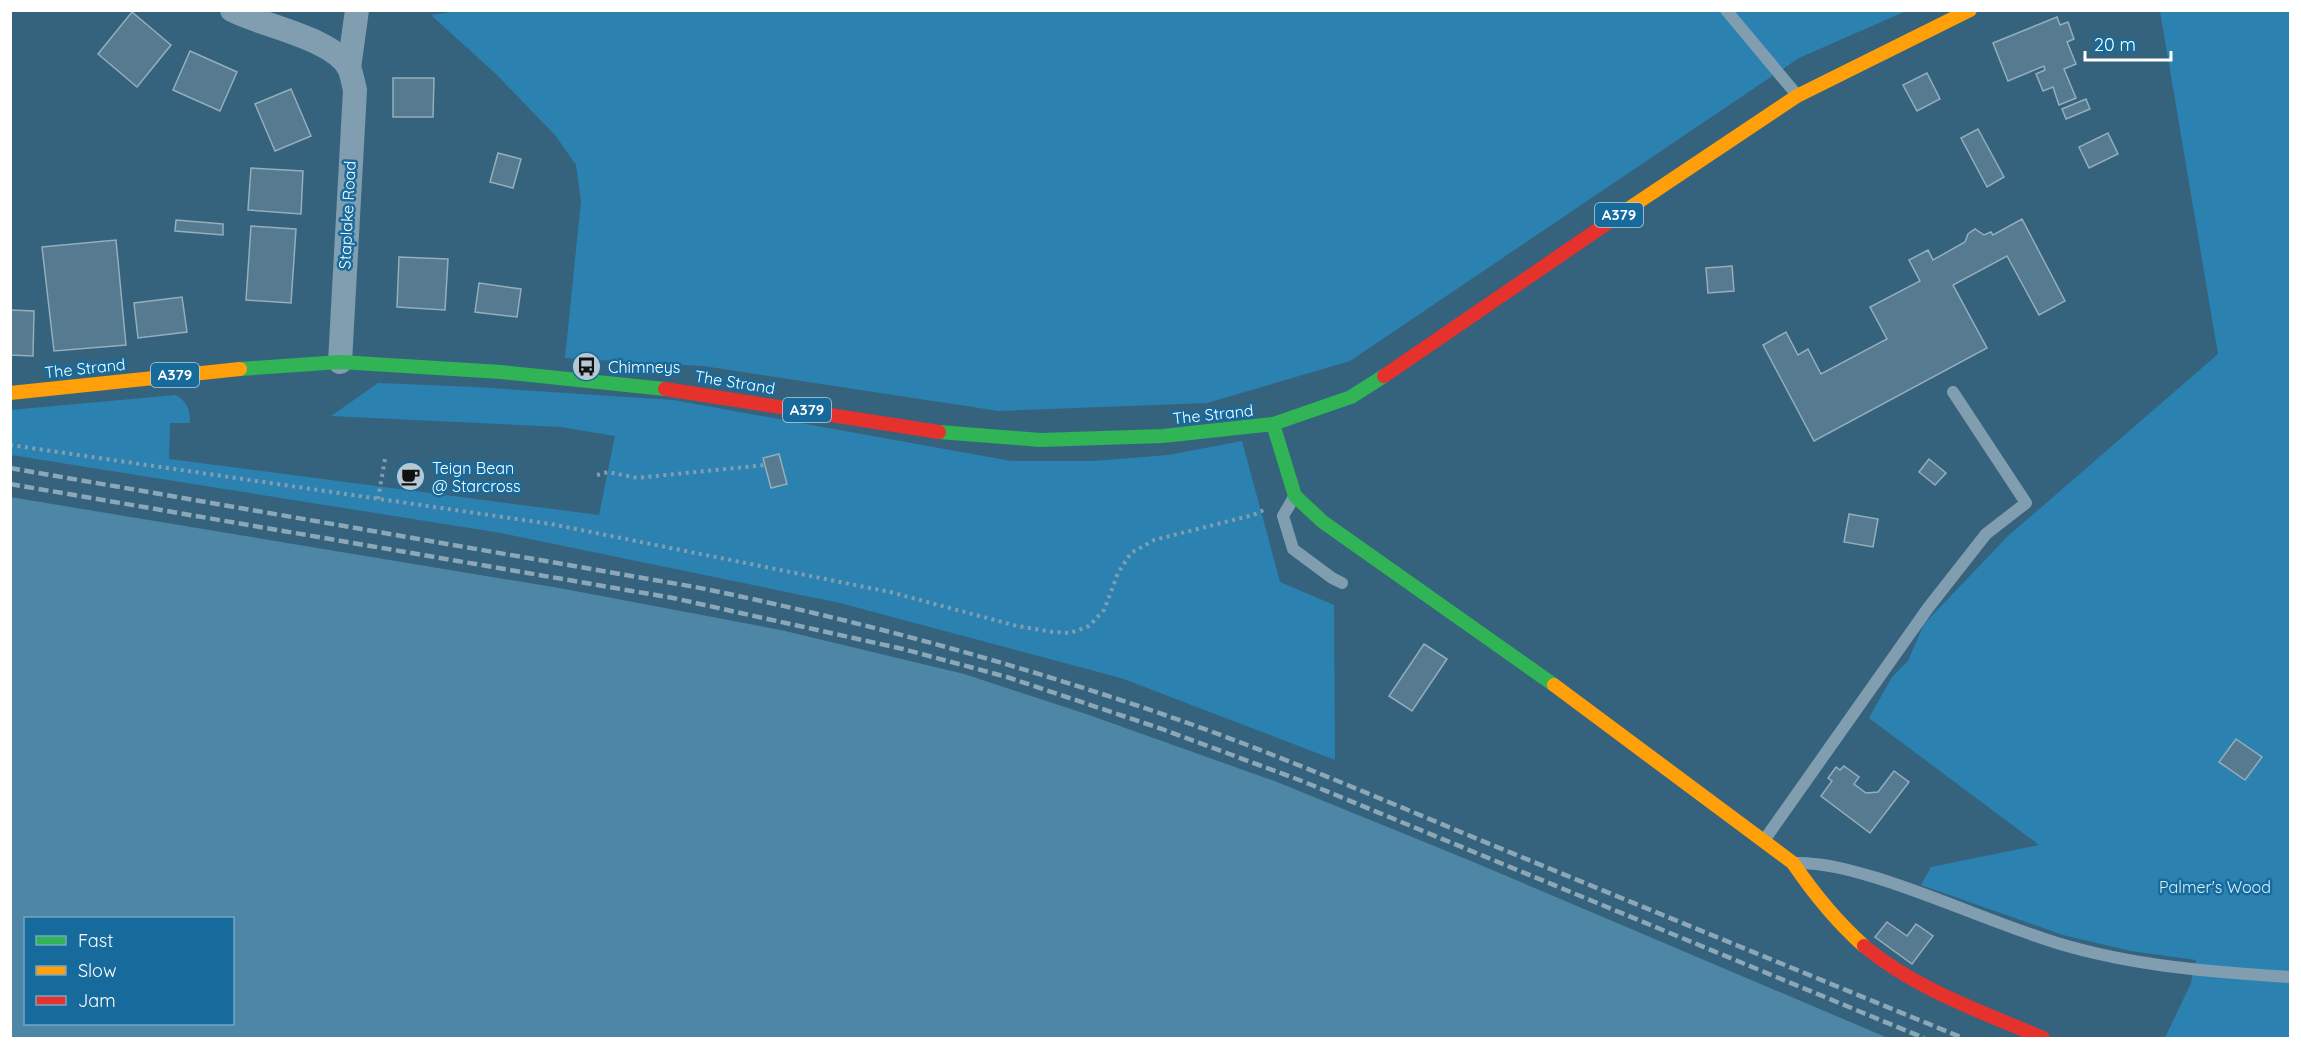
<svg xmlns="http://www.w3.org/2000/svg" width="2301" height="1049" viewBox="0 0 2301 1049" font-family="Quicksand,sans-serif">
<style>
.green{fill:#2b82b1}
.water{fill:#4e86a6;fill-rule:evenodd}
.building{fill:#567a8f;stroke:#94aebc;stroke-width:1.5}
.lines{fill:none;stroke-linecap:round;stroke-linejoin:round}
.path{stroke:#809eaf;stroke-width:4;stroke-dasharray:3 4.5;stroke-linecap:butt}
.lane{stroke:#809eaf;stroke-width:12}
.street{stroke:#809eaf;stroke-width:24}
.fast{stroke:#30b455;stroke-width:14}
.slow{stroke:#ff9f0a;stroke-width:14}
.jam{stroke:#e5322d;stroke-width:14}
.rail{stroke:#8ca7b6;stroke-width:4.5;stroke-dasharray:10 4.5;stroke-linecap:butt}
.labels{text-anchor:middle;stroke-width:5;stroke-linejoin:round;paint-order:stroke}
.shield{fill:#176b9c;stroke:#b9d3e1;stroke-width:1.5}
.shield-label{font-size:15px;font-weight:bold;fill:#fff}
.street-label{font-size:16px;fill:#fff;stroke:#176b9c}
.poi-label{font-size:16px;fill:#fff;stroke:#176b9c;text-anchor:start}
.park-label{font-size:16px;fill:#d5effc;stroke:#176b9c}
</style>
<rect width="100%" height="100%" fill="#35637e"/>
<!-- green -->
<g class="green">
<polygon points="465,10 1906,11 1799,58 1350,361 1207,403 999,411 703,366 565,358 581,201 576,165 555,135 496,74 431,15"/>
<polygon points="2160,11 2290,11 2290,1038 2165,1038 2191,983 2196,960 2131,951 2063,935 1921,885 1931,867 2039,845 1869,718 1892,677 1908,661 1924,624 2007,537 2218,354"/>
<path d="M378,383l97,4 198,13 338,61h82l75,-6 74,-14 38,141 54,23 1,155 -214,-82 -281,-75 -339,-70 -490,-78 -1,-45 166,-15c12,8 14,14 14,28h-20l-1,36 430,56 16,-79 -54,-9 -230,-11z"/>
</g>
<!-- water -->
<path class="water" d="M10,497l549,91 222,42 183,44 125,41 188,67 194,79 417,177h-1877zM26,918h206v106h-206z"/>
<!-- building -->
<g class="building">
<polygon points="132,12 171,45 137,87 98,54"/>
<polygon points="2057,17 2060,25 2068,22 2074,39 2067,42 2076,64 2064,69 2076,98 2059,105 2053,87 2043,91 2036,74 2045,70 2044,66 2008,81 1993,43"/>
<polygon points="190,51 237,72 220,111 173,90"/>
<polygon points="1927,73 1940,99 1917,111 1903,85"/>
<polygon points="393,78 434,78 433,117 393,117"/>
<polygon points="291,89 311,136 275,151 255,104"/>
<polygon points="2086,99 2090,109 2066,119 2062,109"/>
<polygon points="1978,129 2004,177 1987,187 1961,138"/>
<polygon points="2108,133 2118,154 2089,168 2079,147"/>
<polygon points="498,153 521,159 513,188 490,182"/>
<polygon points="251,168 303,171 301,214 248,210"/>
<polygon points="2022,219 2065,301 2039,315 2007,256 1953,285 1987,348 1814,441 1763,345 1786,332 1798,355 1808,349 1821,374 1887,339 1870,307 1920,281 1909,260 1928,250 1933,260 1965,242 1968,234 1975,229 1984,235 1991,232 1993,235"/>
<polygon points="176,220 223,224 223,235 175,231"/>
<polygon points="251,226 296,229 291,303 246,300"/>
<polygon points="116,240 126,345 54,351 42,247"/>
<polygon points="399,257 448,259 445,310 397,307"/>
<polygon points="1732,266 1734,291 1708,293 1706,268"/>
<polygon points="479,283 521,289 517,317 475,312"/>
<polygon points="182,297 187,332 138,338 134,303"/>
<polygon points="10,310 34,311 33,356 10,355"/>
<polygon points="779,454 787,484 771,488 763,458"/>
<polygon points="1929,459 1946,473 1935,485 1919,472"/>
<polygon points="404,471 419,474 417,484 402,481"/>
<polygon points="1849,514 1878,519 1873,547 1844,542"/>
<polygon points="1424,644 1447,659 1412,711 1389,696"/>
<polygon points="2236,739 2262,757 2245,780 2219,762"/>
<polygon points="1844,766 1859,777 1854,784 1866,793 1878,792 1894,771 1909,782 1870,833 1821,796 1832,781 1828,778 1836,767 1840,770"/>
<polygon points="1887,922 1907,936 1916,924 1933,936 1912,964 1875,937"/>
</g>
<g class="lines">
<!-- path -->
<g class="path">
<polyline points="10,445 551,524 890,592 1017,626 1053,632 1070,633 1089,626 1104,610 1118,573 1131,553 1154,540 1253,515 1264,510"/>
<polyline points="597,475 608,472 637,478 765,465"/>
<polyline points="378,499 385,459"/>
</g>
<!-- lane -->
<g class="lane">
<polyline points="1726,10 1797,95"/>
<polyline points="1294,497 1283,516 1293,549 1332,578 1342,583"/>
<polyline points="1765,839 1928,608 1986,534 2026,503 1953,392"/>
<path d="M1797,863c28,0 53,7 80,15 61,19 119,46 180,65 76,23 154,29 233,34"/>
</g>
<!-- street -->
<g class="street">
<path d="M232,10c30,16 101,28 117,58 3,6 4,15 6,22l-15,272"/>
<polyline points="349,68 357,10"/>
</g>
<!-- fast -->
<g class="fast">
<polyline points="240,369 340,362 501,372 665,389"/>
<polyline points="1273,424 1295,496 1323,522 1554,685"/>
<polyline points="939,432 1040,440 1163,436 1273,424 1351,397 1384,376"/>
</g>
<!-- slow -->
<g class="slow">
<polyline points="1625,211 1797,96 1970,10"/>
<polyline points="10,393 240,369"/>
<path d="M1554,685l239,178c21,31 43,58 71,83"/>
</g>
<!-- jam -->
<g class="jam">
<polyline points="1384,376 1625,211"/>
<polyline points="665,389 939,432"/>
<path d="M1864,946c51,43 118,66 179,92"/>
</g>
<!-- rail -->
<g class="rail">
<path d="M10,468l685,119c159,32 316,75 470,128 107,37 211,82 315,125 161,66 322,132 483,198"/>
<polyline points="10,484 673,598 903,649 1007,677 1162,729 1302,781 1924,1038"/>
</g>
</g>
<!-- icons -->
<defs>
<symbol id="bus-disc" viewBox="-11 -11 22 22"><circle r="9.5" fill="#b8c8d2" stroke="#176b9c"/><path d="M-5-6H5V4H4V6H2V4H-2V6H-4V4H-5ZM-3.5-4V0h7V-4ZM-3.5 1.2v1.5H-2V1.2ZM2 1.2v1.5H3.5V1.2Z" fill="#111"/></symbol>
<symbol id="cafe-disc" viewBox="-11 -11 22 22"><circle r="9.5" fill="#b8c8d2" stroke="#176b9c"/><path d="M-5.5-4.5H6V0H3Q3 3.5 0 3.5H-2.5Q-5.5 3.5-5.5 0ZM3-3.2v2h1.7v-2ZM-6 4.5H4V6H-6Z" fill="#111"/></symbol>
</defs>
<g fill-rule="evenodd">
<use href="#bus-disc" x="570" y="350" width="33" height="33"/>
<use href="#cafe-disc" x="394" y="460" width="33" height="33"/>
</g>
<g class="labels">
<!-- shield labels -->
<g class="shield">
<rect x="1595" y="203" width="48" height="24" rx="4.5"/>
<rect x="151" y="363" width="48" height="24" rx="4.5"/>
<rect x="783" y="398" width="48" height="24" rx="4.5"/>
</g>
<g class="shield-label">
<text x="1619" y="220">A379</text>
<text x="175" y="380">A379</text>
<text x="807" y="415">A379</text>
</g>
<!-- street labels -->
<g class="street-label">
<text transform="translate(347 215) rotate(-87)" y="6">Staplake Road</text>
<text transform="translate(85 368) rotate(-6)" y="6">The Strand</text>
<text transform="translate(735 382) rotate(9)" y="6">The Strand</text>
<text transform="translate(1213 414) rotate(-6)" y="6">The Strand</text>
</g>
<!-- poi labels -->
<g class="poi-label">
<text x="608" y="373">Chimneys</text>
<text x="432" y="474">Teign Bean<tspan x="432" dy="18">@ Starcross</tspan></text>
</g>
<!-- park labels -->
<g class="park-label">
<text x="2215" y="893">Palmer's Wood</text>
</g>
</g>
<!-- border -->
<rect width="2301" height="1049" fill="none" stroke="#ffffff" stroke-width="24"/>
<!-- legend -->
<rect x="24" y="917" width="210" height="108" fill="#176b9c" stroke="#74a6c4" stroke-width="1.5"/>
<rect x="36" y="936" width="30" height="9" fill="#30b455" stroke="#74a6c4" stroke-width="1.5"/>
<text x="78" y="947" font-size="18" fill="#ffffff">Fast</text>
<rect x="36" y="966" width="30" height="9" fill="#ff9f0a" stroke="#74a6c4" stroke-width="1.5"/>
<text x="78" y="977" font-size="18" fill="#ffffff">Slow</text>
<rect x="36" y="996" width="30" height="9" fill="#e5322d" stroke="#74a6c4" stroke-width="1.5"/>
<text x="78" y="1007" font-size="18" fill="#ffffff">Jam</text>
<!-- scale -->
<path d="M2085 51v9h86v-9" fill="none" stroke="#ffffff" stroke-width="3"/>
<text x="2094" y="51" font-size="18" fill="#ffffff" stroke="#176b9c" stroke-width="4.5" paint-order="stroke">20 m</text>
</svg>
